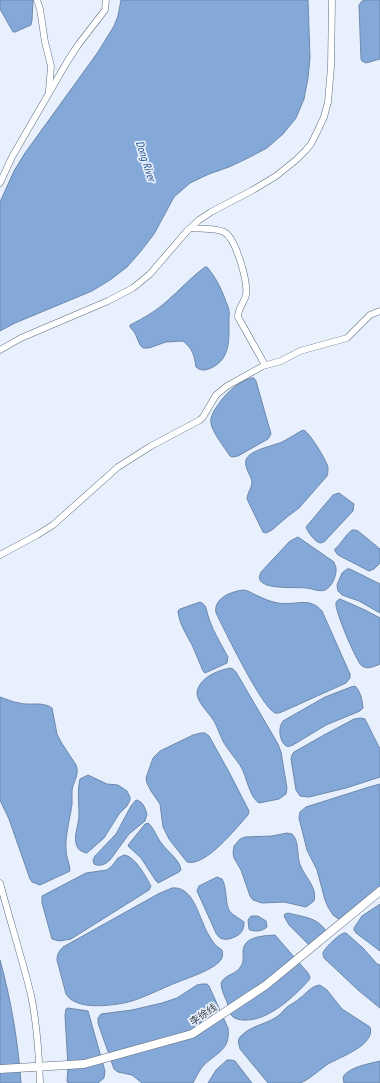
<svg xmlns="http://www.w3.org/2000/svg" width="380" height="1083" viewBox="0 0 380 1083" font-family="'PT Sans Narrow','Noto Sans SC',sans-serif">
<style>
.water{fill:#84a9d9;stroke:#6d88ac}
.lines{fill:none;stroke-linecap:round;stroke-linejoin:round}
.minor-casing{stroke:#5f6d7e;stroke-width:7}
.secondary-casing{stroke:#5f6d7e;stroke-width:9}
.minor{stroke:#fff;stroke-width:6}
.secondary{stroke:#fff;stroke-width:8}
.labels{text-anchor:middle;stroke-width:3.5;stroke-linejoin:round;paint-order:stroke}
.street-label{font-size:10px;fill:#363c44;stroke:#e7f0fc}
.water-label{font-size:11px;font-style:italic;fill:#1c4d87;stroke:#e7f0fc}
</style>
<rect width="100%" height="100%" fill="#e7f0fc"/>
<!-- water -->
<g class="water">
<polygon points="0,0 33,0 32,20 31,25 15,32 13,32 0,9"/>
<polygon points="121,0 308,0 310,58 308,78 304,99 296,118 283,134 267,148 248,158 229,167 209,174 190,183 174,197 154,234 141,251 127,267 110,280 92,291 15,323 0,331 0,202 14,171 25,153 98,52 114,26 118,16"/>
<polygon points="367,0 380,0 380,59 366,63 362,61 361,59 359,5 362,1"/>
<path d="M205,267h2c9,11 13,19 18,32 1,4 4,8 4,12 1,4 -1,8 0,12 0,17 1,35 -16,44 -6,3 -11,5 -17,0 -2,-12 -3,-18 -13,-26l-17,1 -17,6h-6l-3,-3 -5,-12 -5,-6v-2c14,-7 26,-14 37,-24 13,-11 24,-24 38,-34z"/>
<path d="M251,378h3l2,3 15,53 -3,5 -30,17 -6,1 -2,-1c-5,-8 -18,-24 -19,-33 -1,-4 1,-8 3,-12 9,-15 20,-27 37,-33z"/>
<path d="M304,430c7,5 21,28 24,37 0,3 0,6 -1,9l-28,32 -12,9 -15,13 -6,3 -3,-1 -16,-33c0,-6 5,-11 5,-17 -1,-7 -8,-14 -6,-22 3,-10 27,-14 36,-18 6,-3 12,-7 19,-11z"/>
<path d="M339,493l15,11 -1,7 -29,31c-1,0 -2,1 -4,1 -5,-1 -13,-12 -14,-16l27,-32z"/>
<path d="M352,530h3l3,1 22,18v14l-6,6 -5,2 -31,-16 -3,-4v-2c7,-6 10,-14 17,-19z"/>
<path d="M298,537l36,25c0,1 2,5 2,6 1,7 -4,19 -11,22 -6,2 -12,-1 -18,-2 -11,-1 -36,1 -44,-5 -5,-3 -4,-6 -2,-11l29,-31z"/>
<polygon points="347,569 350,569 380,584 380,613 359,601 342,595 338,591 337,585 342,573"/>
<path d="M244,590l4,1c10,5 19,10 30,12 17,3 31,-7 44,8l28,63v4l-4,5 -62,28c-3,1 -6,3 -9,2 -13,-5 -51,-84 -59,-100 -3,-15 16,-22 28,-23z"/>
<path d="M340,599l25,11 15,8v46c-5,2 -12,6 -18,2 -5,-3 -28,-57 -26,-63 0,-2 2,-3 4,-4z"/>
<path d="M200,602c5,2 6,5 7,10 4,16 13,30 21,45l-1,6 -22,10 -2,-2c-3,-8 -7,-16 -10,-24 -6,-12 -14,-23 -15,-36l2,-2z"/>
<path d="M230,668l3,1 3,3 42,72 3,8 6,36 -1,6 -7,5 -20,4c-10,-6 -12,-27 -19,-38 -5,-7 -11,-14 -16,-22 -4,-7 -6,-15 -10,-22 -5,-8 -18,-20 -17,-29 3,-15 20,-21 33,-24z"/>
<path d="M355,686c6,6 7,14 8,22l-3,3 -34,14 -33,20c-3,1 -5,2 -7,1 -7,-5 -8,-19 -3,-25l42,-24 26,-10z"/>
<path d="M0,697c6,2 13,5 19,6 11,3 23,-2 33,5l5,26 4,8 15,23c4,9 -3,17 -4,26 0,5 0,9 0,13 -2,15 -7,31 -6,46 0,7 4,14 4,21l-30,14 -8,-3 -2,-3 -21,-60 -9,-19z"/>
<polygon points="361,718 365,719 380,749 380,777 346,788 309,797 300,796 296,790 291,759 292,755 294,752 324,735 354,719"/>
<path d="M201,733h4l4,3 20,36 20,39 -1,4c-12,13 -42,52 -61,47l-18,-23 -6,-12 -3,-23 -9,-13 -4,-8 -1,-5 7,-20 7,-7 33,-16z"/>
<path d="M88,775l19,9 11,1 9,6 3,6v3l-3,6 -8,8 -15,24 -17,15c-5,-1 -10,-3 -11,-10 -2,-9 3,-19 3,-28 0,-12 -2,-24 1,-36z"/>
<polygon points="380,784 380,893 341,920 337,918 333,915 328,907 325,900 317,870 307,850 299,818 300,812 306,807 369,787"/>
<path d="M136,800c7,1 9,8 11,14l-2,7 -16,13 -19,26c-4,4 -10,7 -16,4l-1,-4 2,-4 21,-22 15,-28z"/>
<path d="M148,823c5,3 9,15 14,21 6,8 18,16 19,26l-2,2 -19,10 -2,1 -2,-2 -15,-23 -13,-12 1,-2 16,-20z"/>
<path d="M287,833l5,1c7,7 5,18 7,27 3,14 19,25 15,40l-8,6 -22,-5 -22,1 -9,-3 -3,-4 -9,-26 -7,-12 -1,-5 1,-7 6,-7 5,-2 27,-1z"/>
<path d="M124,855c11,1 22,22 27,31l-2,4 -78,49 -12,2 -7,-2 -10,-36v-7l44,-23 21,-3 5,-4 6,-8z"/>
<path d="M217,877l5,2c6,10 2,26 9,34 4,3 9,6 13,9 0,2 0,5 -1,7 -2,7 -16,13 -23,9 -1,-1 -3,-3 -4,-5l-19,-42 2,-5z"/>
<path d="M172,888c19,-2 25,22 31,35 2,6 6,13 10,19 2,3 6,6 9,8 1,5 1,8 -3,12 -9,9 -29,15 -41,20 -16,6 -38,18 -54,21 -17,3 -48,7 -58,-9l-9,-34c0,-6 2,-9 6,-13l95,-53z"/>
<polygon points="380,904 380,951 356,933 354,930 354,928 362,916"/>
<path d="M288,913c15,4 29,4 38,18l-15,16 -22,-22 -5,-9 1,-2z"/>
<path d="M251,916h7l8,5 1,6c-4,4 -11,5 -17,3l-1,-1 -1,-9z"/>
<path d="M344,933h2l17,15 14,16 3,1v43l-22,-18 -34,-32c-1,-4 -2,-4 0,-7 3,-5 14,-16 20,-18z"/>
<path d="M275,935l33,38 2,4 -1,3c-15,17 -42,42 -66,40 -3,0 -8,-1 -11,-4 -3,-3 -4,-10 -5,-14 -2,-5 -8,-16 -5,-21 5,-7 15,-7 19,-15 3,-4 2,-9 2,-15 1,-15 20,-15 32,-16z"/>
<path d="M0,960c11,40 18,81 21,123h-21z"/>
<path d="M202,984h5l2,2 19,42c3,22 -12,25 -25,38 -4,5 -7,11 -10,17h-51l-10,-8 -14,-3 -4,-3 -16,-46v-5l3,-4 31,-4 30,-7 15,-5 20,-13z"/>
<path d="M320,985l7,5 15,19 28,18c6,18 -30,30 -42,37 -6,4 -22,18 -28,19 -7,0 -24,0 -32,0l-28,-34c-1,-5 -3,-8 0,-12 10,-11 23,-12 35,-19 5,-3 8,-7 12,-11 4,-3 9,-5 13,-9 7,-5 11,-12 20,-13z"/>
<polygon points="68,1008 88,1011 105,1071 104,1078 98,1083 71,1083 67,1082 68,1066 65,1015 66,1009"/>
<polygon points="227,1060 231,1060 235,1061 252,1083 208,1083 216,1070"/>
<path d="M380,1061v22h-36l-1,-6c6,-10 25,-13 37,-16z"/>
</g>
<g class="lines">
<defs>
<g id="minor">
<polyline points="37,0 40,9 45,42 51,66 49,91"/>
<polyline points="0,183 12,157 67,62 78,45 105,10 106,0"/>
<path d="M191,228c9,1 25,0 33,4 12,6 24,50 22,63 -2,9 -8,12 -8,22l27,48"/>
<polyline points="0,350 21,338 108,301 133,288 150,274 187,231 199,220 211,212 253,190 276,176 296,160 306,150 311,144 317,132 324,117 328,102 331,67 332,0"/>
<polyline points="0,555 37,535 53,525 118,467 151,446 200,420 203,417 216,395 227,386 263,366 281,361 300,351 347,338 370,315 380,311"/>
<path d="M0,883c10,38 22,75 31,112 6,29 8,59 9,88"/>
</g>
<polyline id="secondary" points="0,1069 84,1064 192,1034 266,985 380,891"/>
</defs>
<!-- minor casing -->
<use href="#minor" class="minor-casing"/>
<!-- secondary casing -->
<use href="#secondary" class="secondary-casing"/>
<!-- minor -->
<use href="#minor" class="minor"/>
<!-- secondary -->
<use href="#secondary" class="secondary"/>
</g>
<g class="labels">
<!-- street labels -->
<g class="street-label">
<text transform="translate(203 1014) rotate(-34)" y="4">李徐线</text>
</g>
<!-- water labels -->
<g class="water-label">
<text transform="translate(146 161) rotate(72)" y="4">Dong River</text>
</g>
</g>
</svg>
